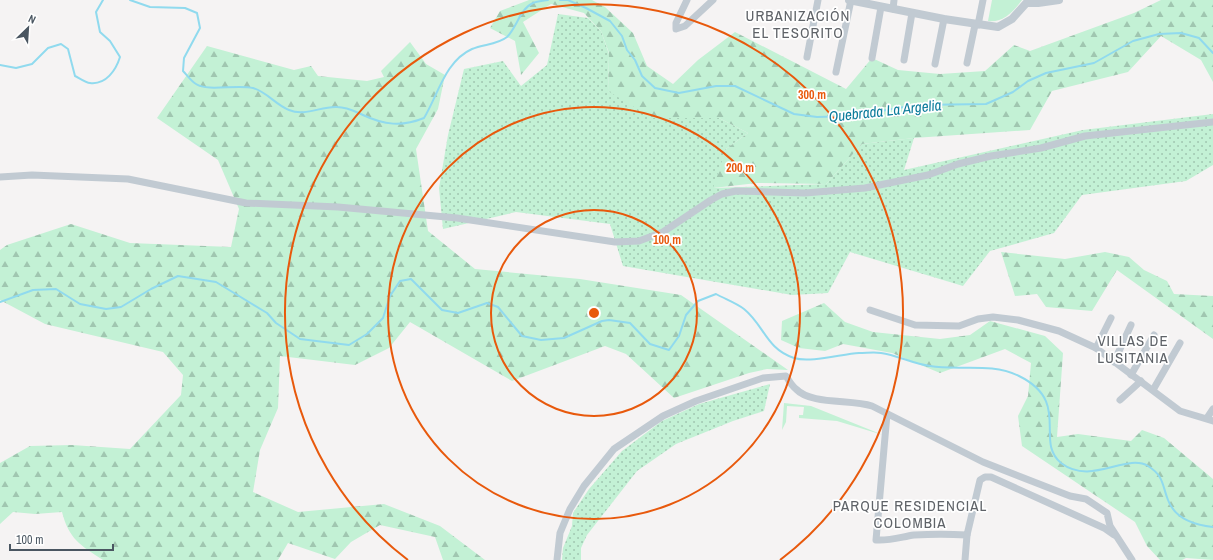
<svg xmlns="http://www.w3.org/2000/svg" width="1213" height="560" viewBox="0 0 1213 560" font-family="'Archivo Narrow',sans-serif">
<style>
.grass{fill:url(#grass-dots)}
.forest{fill:url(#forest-firs)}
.green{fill:#c3f1d5}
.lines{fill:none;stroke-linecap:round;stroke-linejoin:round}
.stream{stroke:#90daee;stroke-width:2}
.minor{stroke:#c1cad2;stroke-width:7}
.tertiary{stroke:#c1cad2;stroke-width:8}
.ring{fill:none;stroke:#e8590c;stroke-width:2}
.labels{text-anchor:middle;stroke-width:3.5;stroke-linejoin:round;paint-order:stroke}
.neighbourhood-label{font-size:15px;letter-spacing:1px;fill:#5f6368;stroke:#fff}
.water-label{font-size:15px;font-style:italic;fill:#0c7c9b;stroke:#fff}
.centre{fill:#e8590c;stroke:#fff;stroke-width:2}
.ring-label{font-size:12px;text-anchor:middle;font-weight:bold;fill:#e8590c;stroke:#fff;stroke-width:3.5;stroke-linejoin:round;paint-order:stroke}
</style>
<defs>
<pattern id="grass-dots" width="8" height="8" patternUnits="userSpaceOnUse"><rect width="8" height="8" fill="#c3f1d5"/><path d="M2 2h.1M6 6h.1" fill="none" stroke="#a0c6b0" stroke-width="1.8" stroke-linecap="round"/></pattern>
<pattern id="forest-firs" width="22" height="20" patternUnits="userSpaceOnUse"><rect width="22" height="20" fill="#c3f1d5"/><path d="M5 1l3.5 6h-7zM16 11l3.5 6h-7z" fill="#a0c6b0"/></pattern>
</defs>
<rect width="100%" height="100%" fill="#f5f3f3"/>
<!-- grass -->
<g class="grass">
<polygon points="558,14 588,18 601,31 609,54 608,91 694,117 719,118 748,133 726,149 714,188 826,184 862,144 914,138 904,170 1083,130 1213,114 1213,165 1186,181 1082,195 1054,233 990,251 963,286 850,252 828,293 792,295 623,266 610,224 516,212 443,229 439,188 448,135 464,69 503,61 521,86 547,65"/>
<polygon points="770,384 764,411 733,421 676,444 637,471 587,535 581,548 581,560 562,560 563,548 572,526 573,513 589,489 622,451 662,421 699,404"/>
</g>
<!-- forest -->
<g class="forest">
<polygon points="529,0 592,0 605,7 633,33 647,66 673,84 698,60 735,32 846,89 872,58 898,70 940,74 985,71 1014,45 1030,51 1134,13 1161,0 1213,0 1213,82 1201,60 1161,36 1128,72 1052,91 1030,130 914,138 862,144 826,184 757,183 713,188 726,149 748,133 719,118 652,118 608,91 609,53 601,31 584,13 551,4 523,22 539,53 521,75 515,41 490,28 500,11"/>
<path d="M410,42l16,22 19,11 -7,34 -22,40 12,82 47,38 105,10 101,16 107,75 -21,-1 -18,4 -75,25 -48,-44 -21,-8 -93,35 -102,-59 -21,26 -34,17 -75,-9 -2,52 -18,42 -7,42 45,20 86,-8 56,22 45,34h-42l-8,-23 -55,-12 -29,17 -16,17 -47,-16 -10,17h-175c-23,-15 -34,-21 -41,-48l-27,2 -22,-2 -13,12v-61l30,-17 42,-1 58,4 51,-54 2,-20 -20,-23 -118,-28 -45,-24v-50l7,-5 64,-21 59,19 101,4 8,-38 -21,-49 -61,-42 50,-72 87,24 17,-4 7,10 49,5 17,-4 -3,-6z"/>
<polygon points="1001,252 1065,259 1105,252 1129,257 1144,270 1167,281 1174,294 1213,296 1213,339 1117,270 1092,311 1046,307 1037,294 1015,296"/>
<polygon points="824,303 845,322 873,332 940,339 970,335 990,321 1045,336 1063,353 1057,437 1078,434 1131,441 1142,430 1164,438 1213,479 1213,560 1186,558 1182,560 1160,560 1147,546 1135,522 1022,446 1018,416 1028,396 1031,363 1005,349 940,373 892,353 843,344 825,351 799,348 781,340 782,321"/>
</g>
<!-- green -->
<g class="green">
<path d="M992,0h30c-8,11 -19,23 -34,21z"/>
<polygon points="784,403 811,406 883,435 837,421 799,418 799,415 803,415 804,407 787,406 786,422 782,430"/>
</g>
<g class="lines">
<!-- stream -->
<g class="stream">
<path d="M130,0l20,7 35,1 12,5 3,15 -16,30 -1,13c4,4 8,10 13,13 12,8 41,0 57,4 14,4 23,17 36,22 16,7 32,-4 48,-3 10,0 17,4 26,8 21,10 39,12 61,3 14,-23 21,-57 48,-69 11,-5 25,-4 35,-12 10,-10 13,-28 26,-34 4,-2 10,-2 15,-3"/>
<polyline points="560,0 568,0 586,8 610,21 622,36 627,50 635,60 642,76 655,88 679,93 716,86 735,86 794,114 817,117 851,116 916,105 986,104 1013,92 1028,81 1046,73 1094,63 1133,41 1159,34 1181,33 1199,38 1213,53"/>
<path d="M0,65l16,3 16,-4 16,-16 13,-4 7,5 7,27c4,2 11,7 15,7 16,2 26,-13 30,-26l-10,-16 -10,-9 -4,-20 7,-12"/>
<path d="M0,302l33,-12 23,-1 24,15 26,5 15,-2 30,-18 27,-13 38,6 51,31 9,10 24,16 49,6 18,-11 16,-16 7,-22 10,-15 11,-2 31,31 16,3 29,-10 11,4 24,29 19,4 23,-2 38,-17 7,-1 21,3 20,21 19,6 10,-14 7,-21 12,-14 18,-7c9,5 20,9 28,15 20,16 22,40 50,49 16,5 48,-4 65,-5 8,0 15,-1 22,0 16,2 32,11 49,13 29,5 61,-4 89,10 53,26 15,65 42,87 30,23 65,-10 87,3 16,10 14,19 20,34 7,19 26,25 45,27"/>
</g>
<!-- minor -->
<g class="minor">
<polyline points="687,0 676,23 676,29 685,26 713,0"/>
<polyline points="893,9 894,0"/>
<polyline points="978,25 983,0"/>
<polyline points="807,57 818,0"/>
<polyline points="872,58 881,7"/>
<polyline points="904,60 912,13"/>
<polyline points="967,63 975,25"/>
<polyline points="935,64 944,19"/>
<polyline points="836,72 851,0"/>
<polyline points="0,177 32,175 128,179 246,203 338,207 457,218 615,242 639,241 663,232 711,200 722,194 736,191 805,193 865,188 928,175 958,164 991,156 1041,148 1085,136 1213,122"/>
<polyline points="870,310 915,325 959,326 978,319 993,317 1018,320 1059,331 1096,348 1180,411 1213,421"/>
<polyline points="1096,348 1111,318"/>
<polyline points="1114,362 1131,325"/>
<polyline points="1131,375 1154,335"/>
<polyline points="1153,390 1180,343"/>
<polyline points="1120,400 1141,381"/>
<path d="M887,414l-11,126c14,1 25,-3 38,-5 18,-1 35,-1 53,0l13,-55 5,-3h6l113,51 10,7"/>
<polyline points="1207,418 1213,409"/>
<path d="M557,560l3,-27 10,-24 14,-23 30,-37 49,-33 33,-15 67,-23 23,-2c3,5 6,10 10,13 15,16 55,10 76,17l111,56 87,34 16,3 21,14 3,13 22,34"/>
<polyline points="965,560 967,535"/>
</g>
<!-- tertiary -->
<g class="tertiary">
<polyline points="849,0 944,19 998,27 1012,19 1029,0"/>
<polyline points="1028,3 1038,3 1059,0"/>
</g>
</g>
<!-- distance rings -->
<g class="ring">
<circle cx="594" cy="313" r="103"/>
<circle cx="594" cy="313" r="206"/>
<path d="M408 560A309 309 0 1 1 780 560"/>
</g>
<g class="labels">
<!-- neighbourhood labels -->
<g class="neighbourhood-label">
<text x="798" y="21">URBANIZACIÓN<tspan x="798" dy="17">EL TESORITO</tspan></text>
<text x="1133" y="346">VILLAS DE<tspan x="1133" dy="17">LUSITANIA</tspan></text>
<text x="910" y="511">PARQUE RESIDENCIAL<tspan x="910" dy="17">COLOMBIA</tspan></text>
</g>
<!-- water labels -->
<g class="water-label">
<text transform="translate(885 111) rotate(-6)" y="5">Quebrada La Argelia</text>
</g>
</g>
<circle cx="594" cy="313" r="6" class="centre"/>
<g class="ring-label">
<text x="812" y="99">300 m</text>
<text x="740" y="172">200 m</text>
<text x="667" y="244">100 m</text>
</g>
<!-- north arrow -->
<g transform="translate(28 28) rotate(25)" stroke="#ffffff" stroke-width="3" paint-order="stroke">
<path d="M0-3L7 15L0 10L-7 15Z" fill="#4a5661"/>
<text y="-6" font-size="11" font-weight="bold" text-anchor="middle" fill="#4a5661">N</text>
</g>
<!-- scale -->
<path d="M10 544v6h103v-6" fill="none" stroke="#4a5661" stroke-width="2"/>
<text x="16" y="544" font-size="12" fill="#4a5661" stroke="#ffffff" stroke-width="3" paint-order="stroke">100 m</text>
</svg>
